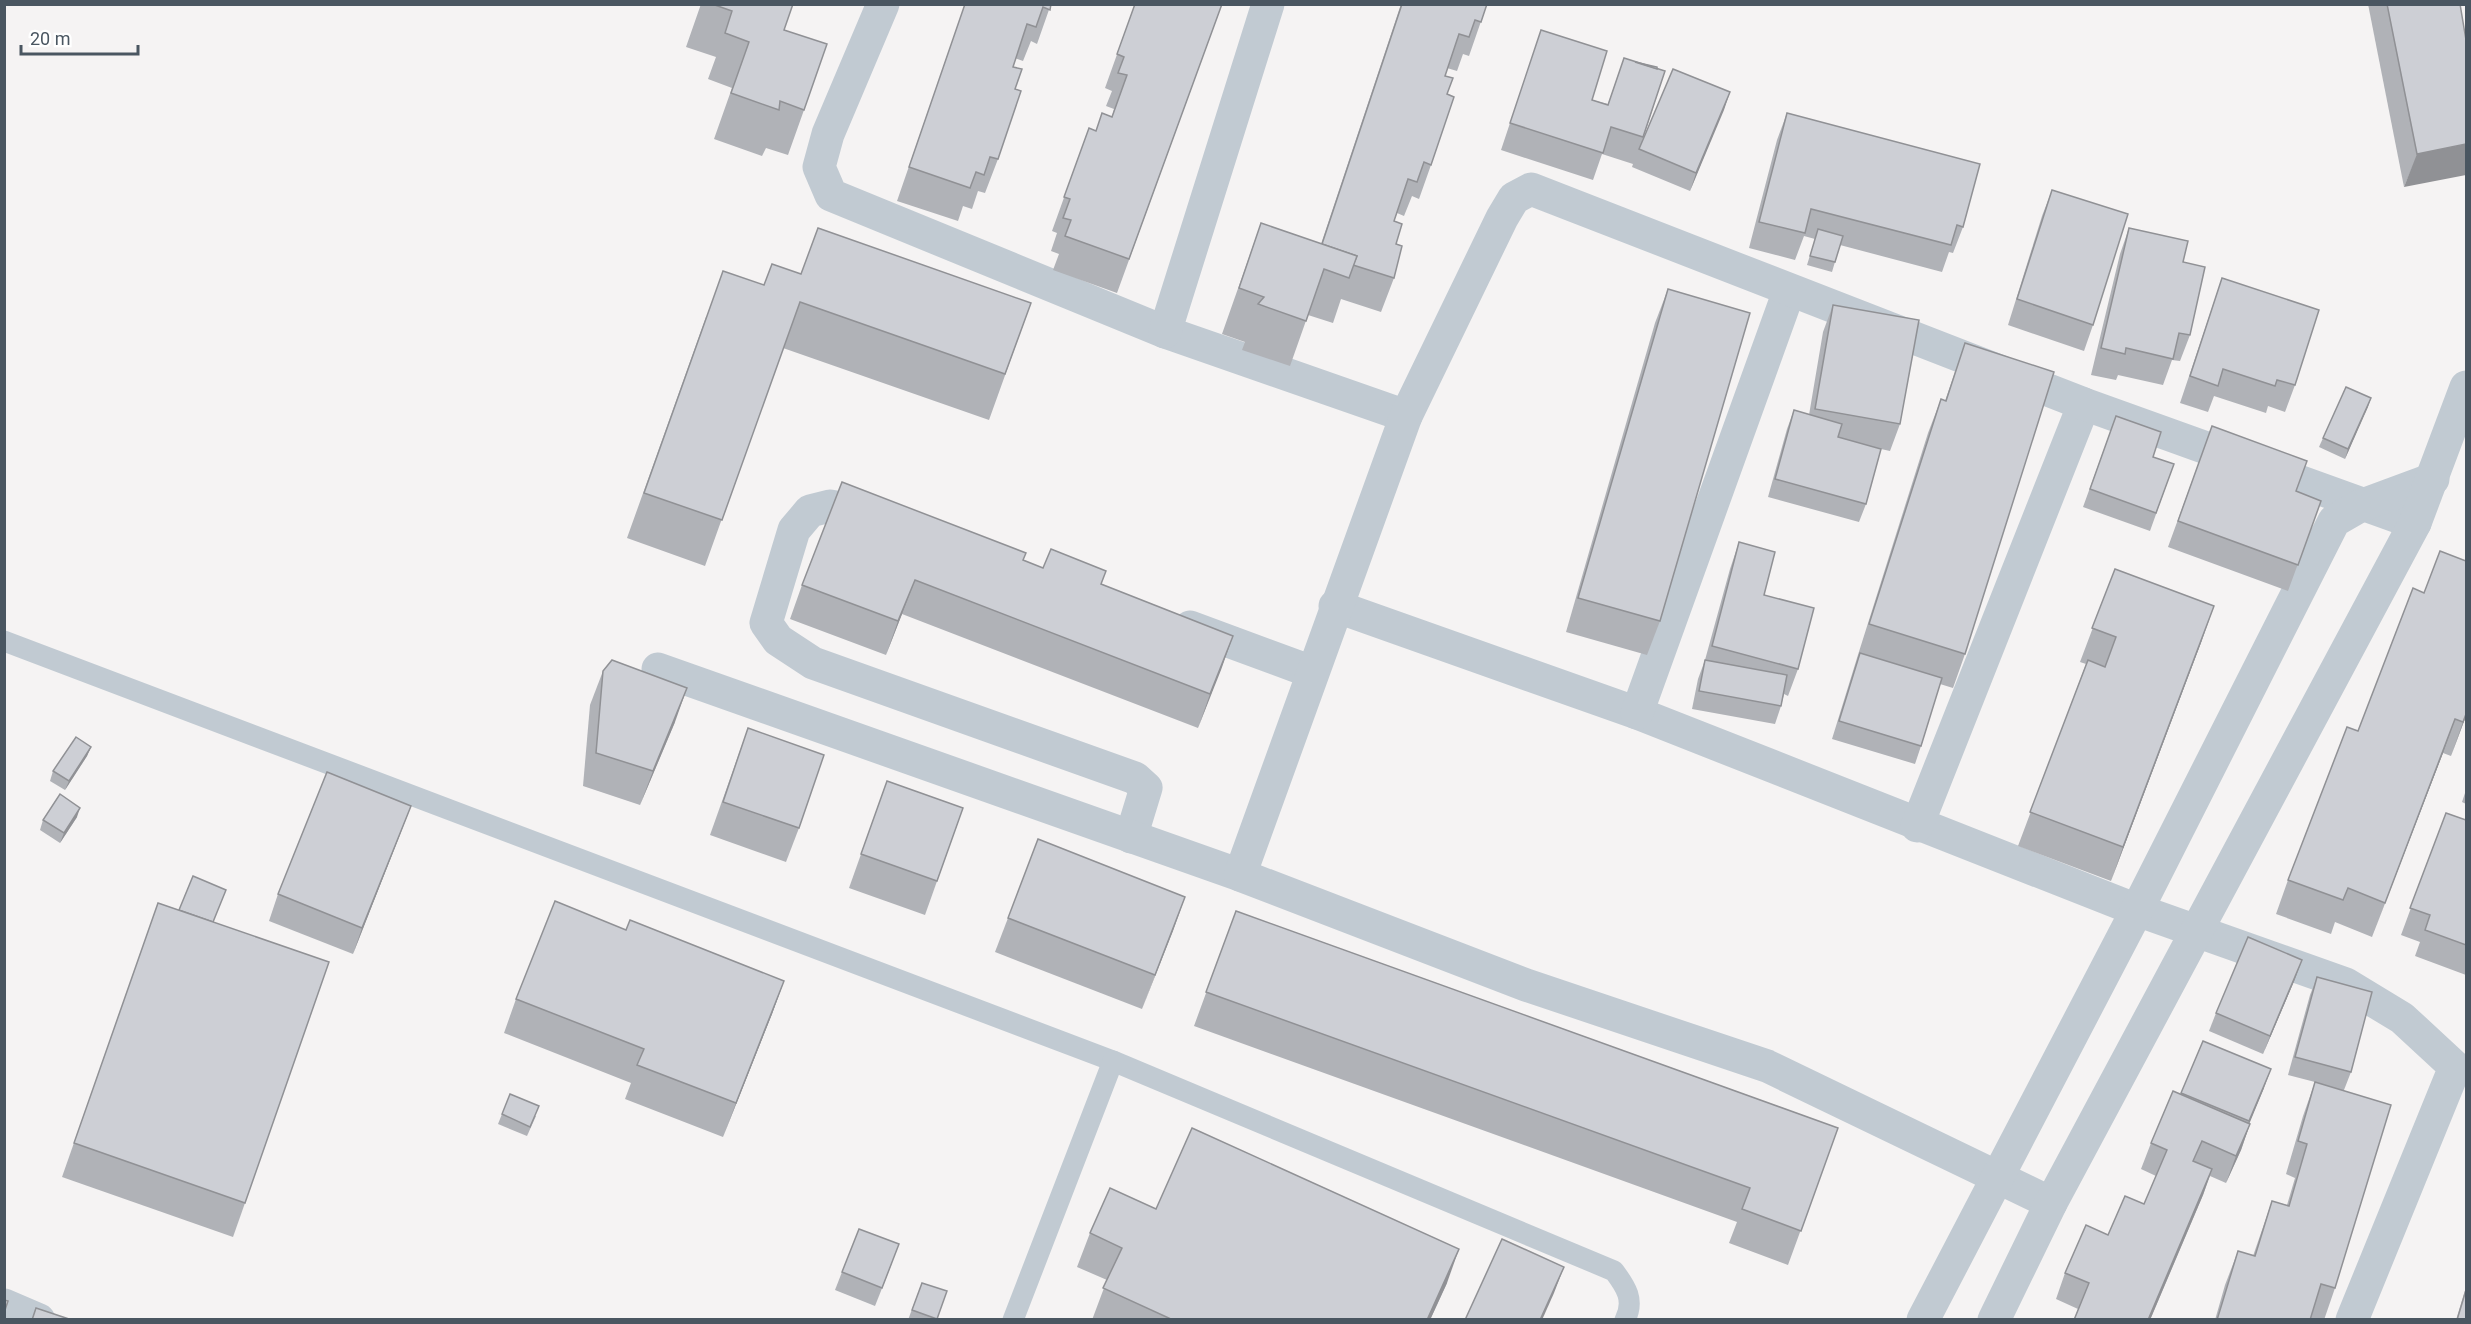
<svg xmlns="http://www.w3.org/2000/svg" width="2471" height="1324" viewBox="0 0 2471 1324" font-family="Roboto,sans-serif">
<style>
.lines{fill:none;stroke-linecap:round;stroke-linejoin:round}
.lane{stroke:#c1cad2;stroke-width:21}
.street{stroke:#c1cad2;stroke-width:33}
.wall{fill:#b0b2b7}
.shaded-wall{fill:#909195}
.building{fill:#cdcfd5;stroke:#909195;stroke-width:1.5}
</style>
<rect width="100%" height="100%" fill="#f5f3f3"/>
<g class="lines">
<!-- lane -->
<g class="lane">
<path d="M4,641l1109,420 501,210c12,16 21,29 11,49"/>
<polyline points="1013,1320 1113,1061"/>
</g>
<!-- street -->
<g class="street">
<polyline points="883,4 828,134 819,167 831,195 1165,332 1406,416"/>
<polyline points="1165,332 1268,4"/>
<polyline points="876,514 830,506 810,511 794,530 766,623 778,640 813,663 1135,778 1146,788 1131,837"/>
<polyline points="1335,606 1637,713 2137,910 2346,984 2402,1018 2455,1067 2352,1320"/>
<polyline points="1190,627 1312,672"/>
<polyline points="658,669 1240,875"/>
<polyline points="1637,713 1789,291"/>
<polyline points="1917,826 2084,404"/>
<polyline points="2051,1203 1767,1066 1526,985 1240,875 1406,416 1502,218 1514,198 1531,189 2084,404 2415,523"/>
<polyline points="4,1305 39,1320"/>
<polyline points="1923,1320 2137,910 2334,521 2360,506 2433,479"/>
<polyline points="1994,1320 2051,1203 2415,523 2466,387"/>
</g>
</g>
<!-- wall -->
<g class="wall">
<polygon points="701,4 793,4 784,30 804,110 788,155 766,148 762,156 714,139 732,88 708,79 716,57 686,47"/>
<polygon points="965,4 1051,4 1037,44 1031,41 1023,61 1015,58 1013,67 1015,89 998,159 985,193 978,191 972,209 963,206 958,221 897,201"/>
<polygon points="1135,4 1222,4 1117,293 1053,270 1059,254 1051,251 1057,233 1052,231 1089,128 1096,131 1112,117 1114,109 1106,106 1112,91 1105,88"/>
<polygon points="1401,4 1487,4 1469,56 1463,54 1457,71 1447,68 1445,76 1447,94 1431,165 1419,199 1412,196 1404,216 1397,213 1394,221 1396,244 1394,278 1381,312 1341,299 1333,323 1308,315 1290,366 1242,350 1245,342 1222,334 1261,223 1321,244"/>
<polygon points="2368,4 2460,4 2466,40 2404,187"/>
<polygon points="1541,30 1592,100 1608,104 1624,58 1665,71 1642,142 1730,92 1690,191 1632,167 1633,164 1602,154 1593,180 1501,150"/>
<polygon points="1787,113 1963,227 1953,253 1949,252 1942,272 1840,245 1832,272 1807,265 1815,239 1804,236 1795,260 1749,248 1777,140"/>
<polygon points="2052,190 2093,325 2084,351 2008,325 2042,216"/>
<polygon points="2129,228 2183,262 2190,335 2180,361 2172,360 2163,385 2118,375 2116,380 2091,375 2120,254"/>
<polygon points="801,274 1031,303 989,420 783,348 705,566 627,538 706,317 764,285"/>
<polygon points="2222,278 2295,385 2285,412 2268,406 2266,413 2214,396 2208,412 2180,403"/>
<polygon points="1668,289 1660,621 1647,655 1566,632 1655,323"/>
<polygon points="1833,305 1900,424 1890,451 1881,449 1866,504 1859,522 1768,497 1787,429 1794,410 1809,415 1823,332"/>
<polygon points="1965,343 1965,654 1953,688 1940,684 1921,746 1915,764 1832,739 1857,658 1928,433 1941,399 1945,401"/>
<polygon points="2371,398 2345,459 2319,447 2323,438"/>
<polygon points="2116,416 2153,457 2174,464 2150,531 2083,507"/>
<polygon points="2212,426 2296,491 2321,501 2288,591 2168,547"/>
<polygon points="1739,542 1798,669 1788,696 1784,694 1781,706 1775,724 1692,709 1698,679 1705,660 1730,569"/>
<polygon points="1023,560 1043,568 1106,571 1101,584 1233,636 1198,728 902,614 886,655 790,619 802,585"/>
<polygon points="2115,569 2202,640 2111,881 2018,846 2086,664 2080,662"/>
<polygon points="603,671 675,722 640,805 583,786 590,705"/>
<polygon points="2466,716 2451,756 2443,753 2372,937 2335,922 2331,934 2276,914 2288,880 2358,731"/>
<polygon points="748,728 799,828 786,862 710,835"/>
<polygon points="91,747 87,756 65,790 50,781 53,771"/>
<polygon points="887,781 963,808 925,915 849,888"/>
<polygon points="2466,790 2466,804 2462,802"/>
<polygon points="411,806 353,954 269,921 278,894"/>
<polygon points="2446,813 2466,820 2466,975 2415,956 2420,942 2401,935"/>
<polygon points="77,817 60,843 40,830 43,820"/>
<polygon points="1185,897 1142,1009 995,952 1008,918"/>
<polygon points="158,903 214,922 245,1203 233,1237 62,1177"/>
<polygon points="1236,911 1838,1128 1788,1265 1729,1243 1737,1222 1194,1026"/>
<polygon points="626,930 784,981 772,1014 723,1137 625,1099 631,1083 504,1033 516,999"/>
<polygon points="2317,977 2351,1072 2344,1090 2335,1288 2324,1320 2315,1320 2310,1318 2310,1320 2215,1320 2225,1285 2238,1251 2253,1256 2272,1201 2287,1205 2295,1178 2286,1174 2303,1116 2315,1082 2288,1075 2310,995"/>
<polygon points="2295,979 2263,1054 2209,1031 2216,1013"/>
<polygon points="2203,1041 2264,1088 2249,1123 2250,1124 2241,1150 2226,1183 2210,1176 2203,1195 2150,1320 2074,1320 2078,1309 2056,1299 2065,1273 2108,1235 2144,1204 2156,1176 2141,1169 2151,1143 2181,1094"/>
<polygon points="502,1114 536,1116 527,1136 498,1124"/>
<polygon points="1156,1209 1447,1283 1430,1320 1092,1320 1107,1280 1077,1267 1090,1233"/>
<polygon points="892,1263 875,1306 835,1290 842,1272"/>
<polygon points="922,1283 937,1320 908,1320"/>
<polygon points="2466,1287 2466,1320 2456,1320"/>
</g>
<!-- shaded-wall -->
<g class="shaded-wall">
<polygon points="1730,92 1724,110 1690,191 1696,173"/>
<polygon points="2466,144 2466,175 2404,187 2417,154"/>
<polygon points="2371,398 2368,407 2345,459 2348,449"/>
<polygon points="915,580 902,614 886,655 898,621"/>
<polygon points="2214,606 2202,640 2111,881 2123,847"/>
<polygon points="1233,636 1221,670 1198,728 1210,694"/>
<polygon points="687,688 675,722 640,805 653,771"/>
<polygon points="2466,714 2466,716 2451,756 2463,722"/>
<polygon points="2455,719 2443,753 2372,937 2385,903"/>
<polygon points="91,747 87,756 65,790 69,781"/>
<polygon points="411,806 401,832 353,954 362,928"/>
<polygon points="80,808 77,817 60,843 64,833"/>
<polygon points="1185,897 1173,931 1142,1009 1155,975"/>
<polygon points="2302,960 2295,979 2263,1054 2270,1036"/>
<polygon points="784,981 772,1014 723,1137 736,1103"/>
<polygon points="2271,1069 2264,1088 2243,1139 2249,1121"/>
<polygon points="2250,1124 2241,1150 2226,1183 2236,1156"/>
<polygon points="2212,1169 2203,1195 2150,1320 2148,1320"/>
<polygon points="1459,1249 1447,1283 1430,1320 1427,1320"/>
<polygon points="1564,1267 1554,1293 1542,1320 1540,1320"/>
</g>
<!-- building -->
<g class="building">
<polygon points="712,4 793,4 784,30 827,44 804,110 780,101 779,110 731,93 749,42 725,33 732,11"/>
<polygon points="965,4 1051,4 1050,10 1043,7 1036,27 1027,24 1013,67 1022,69 1015,89 1021,91 998,159 990,157 984,175 976,172 970,188 909,167"/>
<polygon points="1135,4 1222,4 1129,259 1065,236 1071,220 1063,218 1070,199 1064,197 1089,128 1096,131 1102,113 1112,117 1127,75 1118,73 1124,57 1117,54"/>
<polygon points="1402,4 1487,4 1481,22 1475,20 1469,37 1459,34 1445,76 1453,78 1447,94 1454,97 1431,165 1424,162 1417,182 1408,179 1394,221 1402,224 1396,244 1402,246 1394,278 1353,265 1357,256 1322,244"/>
<polygon points="2387,4 2460,4 2466,40 2466,144 2417,154"/>
<polygon points="1541,30 1607,51 1592,100 1608,105 1624,58 1665,71 1643,137 1611,127 1603,153 1510,123"/>
<polygon points="1635,62 1657,67 1657,69"/>
<polygon points="1673,69 1730,92 1696,173 1639,149"/>
<polygon points="1787,113 1980,164 1963,227 1957,225 1951,245 1811,209 1805,233 1759,222"/>
<polygon points="2052,190 2128,214 2093,325 2017,299"/>
<polygon points="1261,223 1357,256 1349,278 1324,269 1306,321 1258,304 1264,297 1239,288"/>
<polygon points="818,228 1031,303 1005,374 800,302 722,520 644,493 723,271 764,285 772,264 801,274"/>
<polygon points="2129,228 2188,241 2183,262 2205,267 2190,335 2179,333 2173,359 2126,348 2125,354 2101,348"/>
<polygon points="1818,229 1843,236 1835,262 1810,256"/>
<polygon points="2222,278 2319,310 2295,385 2277,380 2275,386 2223,369 2218,386 2190,376"/>
<polygon points="1668,289 1750,313 1660,621 1578,598"/>
<polygon points="1833,305 1919,320 1900,424 1815,409"/>
<polygon points="1965,343 2054,372 1965,654 1869,624 1941,399 1946,401"/>
<polygon points="2346,387 2371,398 2348,449 2323,438"/>
<polygon points="1794,410 1842,424 1838,437 1881,449 1866,504 1775,479"/>
<polygon points="2116,416 2161,432 2153,457 2174,464 2156,513 2090,489"/>
<polygon points="2212,426 2307,461 2296,491 2321,501 2298,565 2178,521"/>
<polygon points="842,482 1026,553 1023,560 1043,568 1051,549 1106,571 1101,584 1233,636 1210,694 915,580 898,621 802,585"/>
<polygon points="1739,542 1775,552 1764,595 1814,608 1798,669 1712,646"/>
<polygon points="2440,551 2466,561 2466,714 2463,722 2455,719 2385,903 2348,888 2343,900 2288,880 2347,727 2358,731 2413,588 2424,593"/>
<polygon points="2115,569 2214,606 2123,847 2030,812 2088,660 2105,667 2116,637 2092,628"/>
<polygon points="1860,653 1942,678 1921,746 1839,721"/>
<polygon points="612,660 687,688 653,771 596,753 603,671"/>
<polygon points="1705,660 1787,675 1781,706 1699,691"/>
<polygon points="748,728 824,755 799,828 723,802"/>
<polygon points="76,737 91,747 69,781 53,771"/>
<polygon points="327,772 411,806 362,928 278,894"/>
<polygon points="887,781 963,808 937,881 861,854"/>
<polygon points="60,794 80,808 64,833 43,820"/>
<polygon points="2446,813 2466,820 2466,945 2425,930 2430,915 2410,908"/>
<polygon points="1038,839 1185,897 1155,975 1008,918"/>
<polygon points="193,876 226,890 213,922 179,910"/>
<polygon points="555,901 626,930 630,920 784,981 736,1103 637,1065 644,1049 516,999"/>
<polygon points="158,903 329,962 245,1203 74,1143"/>
<polygon points="1236,911 1838,1128 1801,1231 1742,1209 1750,1188 1206,992"/>
<polygon points="2248,937 2302,960 2270,1036 2216,1013"/>
<polygon points="2317,977 2372,992 2351,1072 2295,1057"/>
<polygon points="2203,1041 2271,1069 2249,1121 2181,1093"/>
<polygon points="2315,1082 2391,1105 2335,1288 2321,1284 2310,1320 2217,1320 2238,1251 2255,1256 2272,1201 2289,1206 2307,1144 2298,1141"/>
<polygon points="2173,1091 2250,1124 2236,1156 2202,1141 2193,1161 2212,1169 2148,1320 2074,1320 2089,1283 2065,1273 2086,1225 2108,1235 2125,1196 2144,1204 2167,1150 2151,1143"/>
<polygon points="510,1094 539,1106 530,1127 502,1114"/>
<polygon points="1192,1128 1459,1249 1427,1320 1173,1320 1103,1288 1122,1248 1090,1233 1110,1188 1156,1209"/>
<polygon points="859,1229 899,1244 882,1288 842,1272"/>
<polygon points="1502,1239 1564,1267 1540,1320 1465,1320"/>
<polygon points="922,1283 947,1291 937,1319 912,1310"/>
<polygon points="2466,1290 2466,1320 2457,1320"/>
<polygon points="4,1300 8,1301 4,1313"/>
<polygon points="36,1308 72,1320 32,1320"/>
</g>
<!-- border -->
<rect width="2471" height="1324" fill="none" stroke="#4a5661" stroke-width="12"/>
<!-- scale -->
<path d="M21 45v9h117v-9" fill="none" stroke="#4a5661" stroke-width="3"/>
<text x="30" y="45" font-size="18" fill="#4a5661" stroke="#ffffff" stroke-width="4.5" paint-order="stroke">20 m</text>
</svg>
